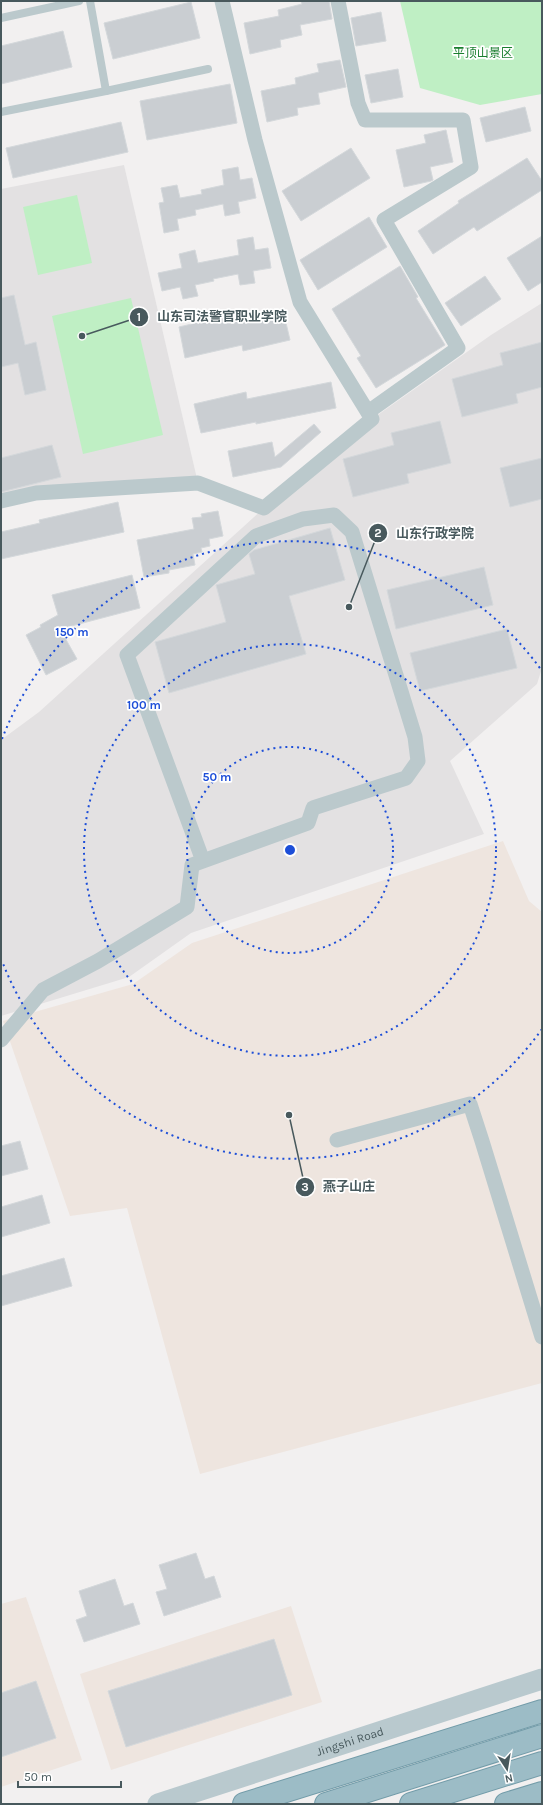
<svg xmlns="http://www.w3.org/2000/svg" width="543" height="1805" viewBox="0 0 543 1805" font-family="Karla,'Noto Sans SC',sans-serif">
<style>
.commercial{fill:#eee5df}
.education{fill:#e3e1e2}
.green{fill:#bfefc4}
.building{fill:#caced2;stroke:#d4d8db}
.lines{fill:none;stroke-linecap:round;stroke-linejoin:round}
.trunk-casing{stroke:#739ca9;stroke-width:24}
.service{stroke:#bbc9cc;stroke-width:8}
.minor{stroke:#bbc9cc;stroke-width:15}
.secondary{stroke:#b9c9ce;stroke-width:21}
.trunk{stroke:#9cbcc6;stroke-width:22}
.ring{fill:none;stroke:#1d4ed8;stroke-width:2;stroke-dasharray:2 4}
.labels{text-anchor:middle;stroke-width:3.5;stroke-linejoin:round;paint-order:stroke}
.park-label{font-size:12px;fill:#197e2e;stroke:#fff}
.street-label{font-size:12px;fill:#48595d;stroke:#fff}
.centre{fill:#1d4ed8;stroke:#fff;stroke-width:2}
.ring-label{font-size:12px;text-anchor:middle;font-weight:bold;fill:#1d4ed8;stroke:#fff;stroke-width:3.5;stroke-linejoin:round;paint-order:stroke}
.leader{fill:none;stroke:#48595d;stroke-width:1.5}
.callout-dot{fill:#48595d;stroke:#fff;stroke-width:1.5}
.mark-label{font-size:12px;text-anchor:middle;font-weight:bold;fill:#fff}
.callout-label{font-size:13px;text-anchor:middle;font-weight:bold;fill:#48595d;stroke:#fff;stroke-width:3.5;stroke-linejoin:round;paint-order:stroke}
</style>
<rect width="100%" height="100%" fill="#f2f0f0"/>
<!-- commercial -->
<g class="commercial">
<polygon points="503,841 529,901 542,912 542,1383 200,1474 127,1208 70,1216 3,1021 133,984 192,943"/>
<polygon points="26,1597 82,1760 1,1787 1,1604"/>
<polygon points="291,1606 322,1702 111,1770 80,1674"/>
</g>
<!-- education -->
<g class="education">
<polygon points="124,165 198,483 1,501 1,189"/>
<polygon points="542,303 542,668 537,684 450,761 484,834 191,933 129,977 1,1016 1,740 39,712 264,508 372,419 491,335"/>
</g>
<!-- green -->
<g class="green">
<polygon points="400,1 542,1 542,94 480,105 420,88"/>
<polygon points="77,195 92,263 38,275 23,207"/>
<polygon points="131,298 163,435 83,454 52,316"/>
</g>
<!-- building -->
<g class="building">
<polygon points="301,1 329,1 332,19 300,25 302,35 280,40 281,47 250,54 244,23 279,16 278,10 302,4"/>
<polygon points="191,2 200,38 113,59 104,23"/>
<polygon points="381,12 386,41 356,46 351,18"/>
<polygon points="63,31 72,67 1,84 1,46"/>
<polygon points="340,60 346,87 318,93 320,104 297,108 298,115 267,122 261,91 296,84 295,78 319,72 317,64"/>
<polygon points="398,69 403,97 371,103 365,75"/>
<polygon points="230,84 237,123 147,140 140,101"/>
<polygon points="525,107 531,131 486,142 480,118"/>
<polygon points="121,122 128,152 13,178 6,148"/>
<polygon points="446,130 453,162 430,167 433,180 431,181 404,187 396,150 426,143 424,135"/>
<polygon points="351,148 370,178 301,221 282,191"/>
<polygon points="527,158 542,181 542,190 477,231 474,227 433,254 418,231 459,203 458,201"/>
<polygon points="238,167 240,180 252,178 256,198 238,202 240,213 225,216 223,204 195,210 196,215 177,219 179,230 164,233 159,203 164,202 161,188 177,185 180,198 202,194 201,190 224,185 222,170"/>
<polygon points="369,217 387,247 318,290 300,260"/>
<polygon points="542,236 542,282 528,291 507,258"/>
<polygon points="253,237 255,250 268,248 271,268 253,271 255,283 240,285 238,274 213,279 214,281 195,285 198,296 183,299 180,287 162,291 158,273 182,268 179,254 195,250 198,263 239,255 237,240"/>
<polygon points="400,266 418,297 416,298 445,345 376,388 357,358 361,356 332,309"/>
<polygon points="485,276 501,299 461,326 445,303"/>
<polygon points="14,295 25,345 36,342 46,390 25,395 18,363 1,367 1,298"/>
<polygon points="283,310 290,340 243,351 242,345 185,358 179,327 225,316 226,322"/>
<polygon points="542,342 542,387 516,394 518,403 462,417 452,379 503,365 500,353"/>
<polygon points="331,382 336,408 256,424 256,422 201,433 194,404 246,392 247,399"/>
<polygon points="440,421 451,463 407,474 409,483 353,497 343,459 394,445 391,433"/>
<polygon points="314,424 321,432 281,467 233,477 228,451 272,442 275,457"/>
<polygon points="52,445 61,477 1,492 1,458"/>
<polygon points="542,458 542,499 510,507 500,468"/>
<polygon points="118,502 124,532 1,559 1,532 40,523 39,520"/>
<polygon points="218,511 223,536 209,539 210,546 201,548 202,552 193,554 195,565 169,570 169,573 144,577 137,540 194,529 192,518 202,517 201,514"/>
<polygon points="330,528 345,580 289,596 306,654 169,693 155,642 226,622 216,585 255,574 249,554 254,550"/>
<polygon points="484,567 493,605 396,629 387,590"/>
<polygon points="132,575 140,608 60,629 77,659 46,675 26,635 41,627 40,625 58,615 52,595"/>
<polygon points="507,629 517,668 420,691 410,653"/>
<polygon points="20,1141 28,1169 1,1176 1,1146"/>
<polygon points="42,1195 50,1223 1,1237 1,1207"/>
<polygon points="64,1258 72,1286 1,1306 1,1276"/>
<polygon points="196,1553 205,1579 214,1576 221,1597 164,1616 156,1592 167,1589 159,1565"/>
<polygon points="115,1579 124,1606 133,1603 140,1624 84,1642 76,1620 87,1616 79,1591"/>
<polygon points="274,1639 292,1695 126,1747 108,1691"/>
<polygon points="36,1681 56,1738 1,1757 1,1693"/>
</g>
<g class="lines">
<defs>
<g id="trunk">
<polyline points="244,1804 542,1711"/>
<polyline points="326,1804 542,1736"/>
<polyline points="411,1804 542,1763"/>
<polyline points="506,1804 542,1793"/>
</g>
</defs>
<!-- trunk casing -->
<use href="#trunk" class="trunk-casing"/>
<!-- service -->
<g class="service">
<polyline points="90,1 106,91 208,69"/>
<polyline points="1,18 79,1"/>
<polyline points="1,112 106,91"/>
</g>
<!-- minor -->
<g class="minor">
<polyline points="338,1 358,103 365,120 463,120 471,167 384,220 458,348 368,412"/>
<polyline points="1,501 36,493 198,483 264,508 372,419 300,302 255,140 222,1"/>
<polyline points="1,1040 43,990 98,961 187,907 192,865 308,823 313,808 406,778 418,761 415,737 352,532 334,515 303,519 256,536 127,655 203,861"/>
<polyline points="337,1140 470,1104 482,1141 542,1337"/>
</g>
<!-- secondary -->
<path class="secondary" id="s1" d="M158,1804l384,-125"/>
<!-- trunk -->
<use href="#trunk" class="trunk"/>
</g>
<!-- distance rings -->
<g class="ring">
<circle cx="290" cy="850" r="103"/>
<circle cx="290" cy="850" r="206"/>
<path d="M542 1029A309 309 0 0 1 2 961M2 739A309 309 0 0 1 542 671"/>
</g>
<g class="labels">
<!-- park labels -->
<g class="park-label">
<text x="483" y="57">平顶山景区</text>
</g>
<!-- street labels -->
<g class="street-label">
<text dy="4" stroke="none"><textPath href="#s1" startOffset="202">Jingshi Road</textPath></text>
</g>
</g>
<circle cx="290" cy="850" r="6" class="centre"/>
<g class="ring-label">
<text x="72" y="636">150 m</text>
<text x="144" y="709">100 m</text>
<text x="217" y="781">50 m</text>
</g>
<!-- callouts -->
<path class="leader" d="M82 336L139 317M349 607L378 533M289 1115L305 1187"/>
<g class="callout-dot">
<circle cx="82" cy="336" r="4"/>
<circle cx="349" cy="607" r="4"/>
<circle cx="289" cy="1115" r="4"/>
<circle cx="139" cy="317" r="10"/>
<circle cx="378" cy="533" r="10"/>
<circle cx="305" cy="1187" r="10"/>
</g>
<g class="mark-label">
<text x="139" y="321">1</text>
<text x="378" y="537">2</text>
<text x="305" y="1191">3</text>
</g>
<g class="callout-label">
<text x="222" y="321">山东司法警官职业学院</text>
<text x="435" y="538">山东行政学院</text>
<text x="349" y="1191">燕子山庄</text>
</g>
<!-- border -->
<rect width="543" height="1805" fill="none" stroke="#48595d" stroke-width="4"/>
<!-- north arrow -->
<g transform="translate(507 1769) rotate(168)" stroke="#ffffff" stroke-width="3" paint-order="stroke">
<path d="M0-3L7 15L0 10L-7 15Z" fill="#48595d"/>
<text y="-6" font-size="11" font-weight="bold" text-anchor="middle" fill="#48595d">N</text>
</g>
<!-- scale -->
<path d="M18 1781v6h103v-6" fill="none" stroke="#48595d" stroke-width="2"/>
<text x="24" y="1781" font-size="12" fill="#48595d" stroke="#ffffff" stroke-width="3" paint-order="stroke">50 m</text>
</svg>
